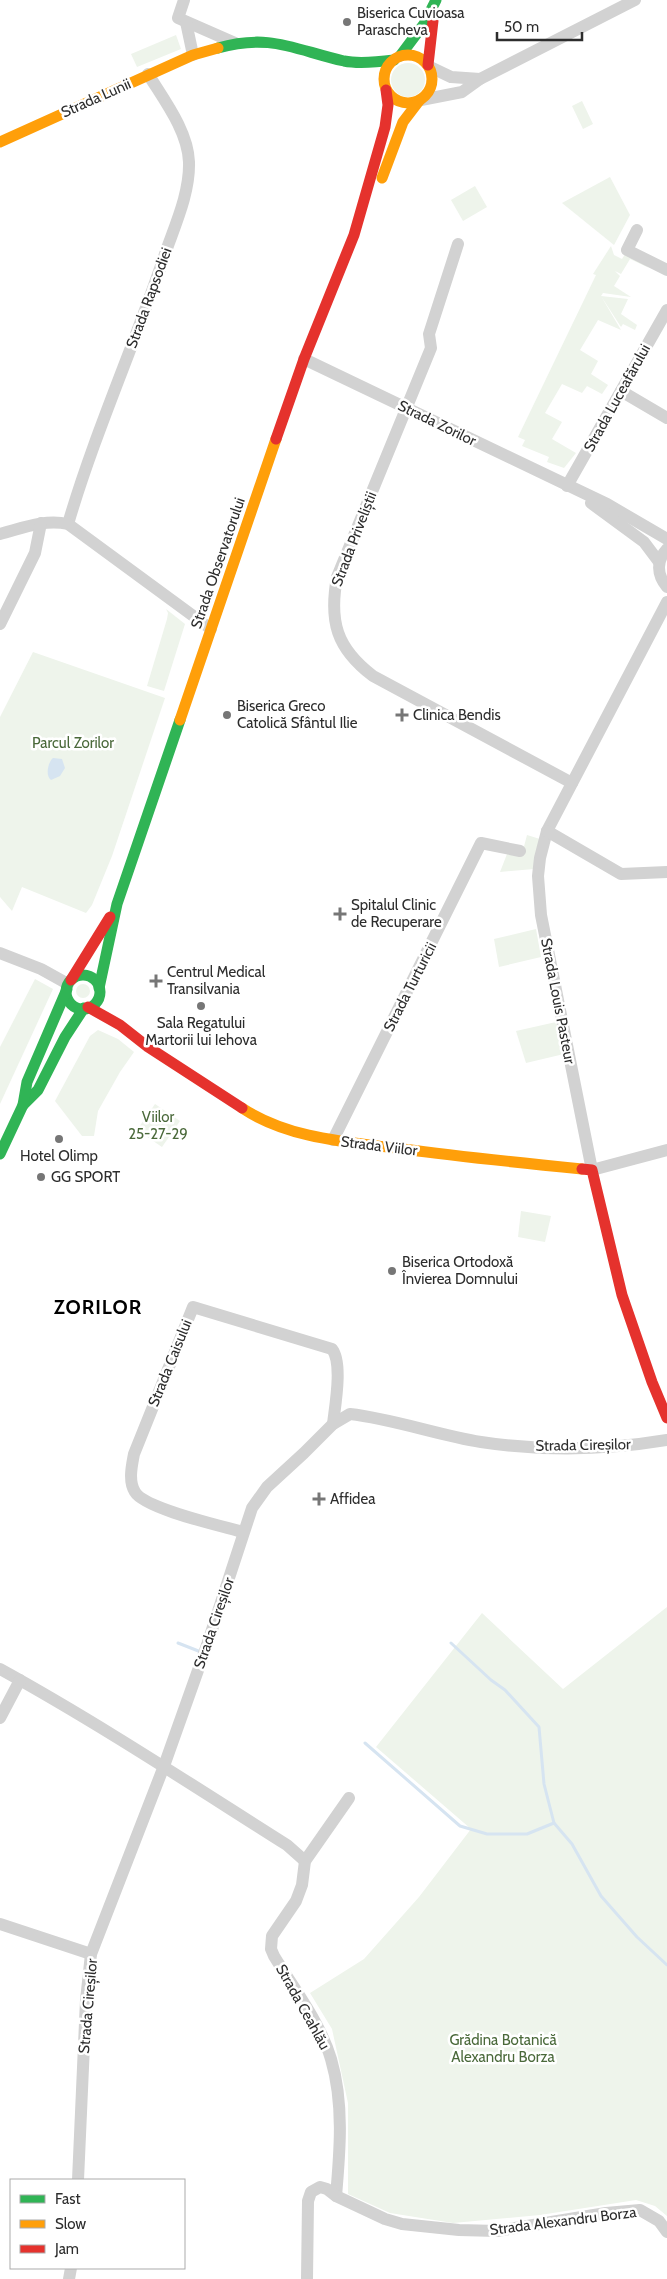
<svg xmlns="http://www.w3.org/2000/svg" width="667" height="2279" viewBox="0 0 667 2279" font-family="Cabin,sans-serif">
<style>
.green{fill:#eef4eb}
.water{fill:#d6e4f1}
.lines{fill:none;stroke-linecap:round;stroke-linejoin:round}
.stream{stroke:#d6e4f1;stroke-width:3}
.street{stroke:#d2d2d2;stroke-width:12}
.fast{stroke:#30b455;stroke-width:11}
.slow{stroke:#ff9f0a;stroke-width:11}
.jam{stroke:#e5322d;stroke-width:11}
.poi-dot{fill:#767676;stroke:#fff;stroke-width:2}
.labels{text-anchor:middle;stroke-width:5;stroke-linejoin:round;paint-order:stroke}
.poi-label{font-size:15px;fill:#2d2d2d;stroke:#fff;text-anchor:start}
.street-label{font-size:15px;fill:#2d2d2d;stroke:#fff}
.park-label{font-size:15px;fill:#4a693a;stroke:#fff}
.district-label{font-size:20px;font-weight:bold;letter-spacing:1px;fill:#000;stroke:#fff}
</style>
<rect width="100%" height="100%" fill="#fff"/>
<!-- green -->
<g class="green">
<polygon points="176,35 181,49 137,67 131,54"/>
<circle cx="408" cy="80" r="17"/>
<polygon points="582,101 593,124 583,129 572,106"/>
<polygon points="610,177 630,215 614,245 562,203"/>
<polygon points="475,186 487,207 463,221 451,200"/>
<polygon points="611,246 614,255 622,259 627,251 649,268 630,259 621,274 615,271 620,276 614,286 631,297 603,293 601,296 628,299 621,314 637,325 635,330 623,324 621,327 601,296 621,330 598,320 580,350 598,361 591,374 608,385 602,394 587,386 582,393 562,384 545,413 562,422 552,439 576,453 564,468 547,462 549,457 522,446 525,440 518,437 596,275 593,274"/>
<polygon points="166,609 185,624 164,691 147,686 167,619 168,613"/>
<polygon points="33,652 165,698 112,856 92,905 86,913 22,887 12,911 0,897 0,717"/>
<polygon points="527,835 540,839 534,869 500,872 507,854 522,854"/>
<polygon points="536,929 541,957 499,967 494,939"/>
<polygon points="35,979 53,989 0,1104 0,1047"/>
<circle cx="83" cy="991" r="7"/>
<polygon points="556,1022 564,1054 526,1063 516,1031"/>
<polygon points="98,1030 118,1039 134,1052 120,1072 98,1111 94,1136 82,1136 55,1101 90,1036"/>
<polygon points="155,1104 180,1121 162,1147 137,1130"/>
<polygon points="521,1211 551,1216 545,1242 518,1237"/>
<polygon points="667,1607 667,2216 655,2206 636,2200 540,2215 453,2223 390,2213 348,2194 348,2103 332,2029 310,1993 364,1959 419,1897 471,1829 376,1747 482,1613 563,1689"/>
</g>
<!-- water -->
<path class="water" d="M53,758l9,1 3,9 -5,8 -9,4c-6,-4 -3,-18 2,-22z"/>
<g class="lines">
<!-- stream -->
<g class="stream">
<polyline points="178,1643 201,1652"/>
<polyline points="451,1643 491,1680 505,1690 539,1727 544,1784 554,1823 572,1844 601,1896 637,1937 667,1965"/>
<polyline points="365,1743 460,1826 487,1834 527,1834 554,1823"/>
</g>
<!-- street -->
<g class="street">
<polyline points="184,0 178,18 235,43"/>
<polyline points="186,22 193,55"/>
<polyline points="430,67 451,77 480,79"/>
<polyline points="421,100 462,92 480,79 635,0"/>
<polyline points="637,230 627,250 667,270"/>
<path d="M458,244l-29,90 2,14 -94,229c-8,44 -1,71 36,99l199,107"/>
<polyline points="304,359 607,504 667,539"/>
<polyline points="621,391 667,418"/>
<polyline points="567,486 667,310"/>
<polyline points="591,503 644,542 659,562"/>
<path d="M68,524c27,-92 67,-180 97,-270 10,-29 25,-61 24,-92 -1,-31 -25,-62 -41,-88"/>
<path d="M0,534c23,-6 44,-15 68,-10l143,105"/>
<path d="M667,549c-11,12 -10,26 0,38"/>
<polyline points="667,602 547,831 540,858 538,876 541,915 592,1170 667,1150"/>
<polyline points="0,624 35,553 41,523"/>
<polyline points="547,831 621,874 667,872"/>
<polyline points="0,953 41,969 68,984"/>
<polyline points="333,1140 481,843 520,851"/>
<path d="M243,1532c-21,-6 -98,-23 -108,-40 -7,-11 -3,-27 -1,-38l59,-147 139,42c11,14 3,57 1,75"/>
<path d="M0,1669c98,54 192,116 287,176l18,16"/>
<polyline points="0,1718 20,1680"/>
<polyline points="0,1924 91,1954"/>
<path d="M78,2180l8,-180 5,-46 73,-188 43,-121 45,-137 15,-21 37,-34 29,-29 17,-10c44,5 87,21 131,28 60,9 126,8 186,-2"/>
<path d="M336,2196c4,-45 8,-93 -5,-137 -11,-37 -37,-70 -57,-103l-3,-7 1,-13 24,-35 6,-16 3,-24 44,-63"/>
<polyline points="69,2279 71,2268"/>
<polyline points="307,2279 308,2201 311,2192 320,2187 327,2189 336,2196 385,2219 402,2224 459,2230 497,2231 606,2213 640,2210 659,2221 667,2232"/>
</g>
<!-- fast -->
<g class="fast">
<path d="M218,48c52,-15 77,2 126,13 15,3 34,1 50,-1"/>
<polyline points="400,56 424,24 436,0"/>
<circle cx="83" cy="992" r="17"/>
<polyline points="99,988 117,904 180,720"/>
<polyline points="23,1105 38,1090 65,1037 84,1008"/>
<polyline points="0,1154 23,1105 27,1082 67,989"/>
</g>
<!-- slow -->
<g class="slow">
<circle cx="408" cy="79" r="24"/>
<polyline points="0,142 193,55 218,48"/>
<polyline points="382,178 403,122 419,101"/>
<polyline points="180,720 276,439"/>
<path d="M242,1108c47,31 106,34 161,41 59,8 119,14 179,20"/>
</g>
<!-- jam -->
<g class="jam">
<polyline points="428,65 434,12"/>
<polyline points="276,439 304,359 354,235 385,127 388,105 386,90"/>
<polyline points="71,980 110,917"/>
<polyline points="88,1007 120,1025 148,1047 242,1108"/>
<polyline points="582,1169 592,1170 622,1295 652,1382 667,1418"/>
</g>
</g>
<!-- markers -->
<g class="poi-dot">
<circle cx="347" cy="22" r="5"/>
<circle cx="227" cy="715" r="5"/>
<path d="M399.5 707.5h5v5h5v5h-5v5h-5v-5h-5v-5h5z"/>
<path d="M337.5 906.5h5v5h5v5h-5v5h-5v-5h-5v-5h5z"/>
<path d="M153.5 973.5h5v5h5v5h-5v5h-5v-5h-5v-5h5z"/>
<circle cx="201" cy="1006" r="5"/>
<circle cx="59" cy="1139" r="5"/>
<circle cx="41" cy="1177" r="5"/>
<circle cx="392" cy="1271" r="5"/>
<path d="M316.5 1491.5h5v5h5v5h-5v5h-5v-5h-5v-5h5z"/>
</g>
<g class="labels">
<!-- poi labels -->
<g class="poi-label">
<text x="357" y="18">Biserica Cuvioasa<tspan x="357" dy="17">Parascheva</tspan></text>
<text x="237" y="711">Biserica Greco<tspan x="237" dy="17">Catolică Sfântul Ilie</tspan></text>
<text x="413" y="720">Clinica Bendis</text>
<text x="351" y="910">Spitalul Clinic<tspan x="351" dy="17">de Recuperare</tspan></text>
<text x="167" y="977">Centrul Medical<tspan x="167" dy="17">Transilvania</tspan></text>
<text x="201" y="1028" text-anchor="middle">Sala Regatului<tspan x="201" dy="17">Martorii lui Iehova</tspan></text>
<text x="59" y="1161" text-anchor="middle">Hotel Olimp</text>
<text x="51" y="1182">GG SPORT</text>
<text x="402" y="1267">Biserica Ortodoxă<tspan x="402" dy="17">Învierea Domnului</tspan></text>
<text x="330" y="1504">Affidea</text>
</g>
<!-- street labels -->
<g class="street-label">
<text transform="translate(96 98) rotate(-24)" y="5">Strada Lunii</text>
<text transform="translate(149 298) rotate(-70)" y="5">Strada Rapsodiei</text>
<text transform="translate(617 398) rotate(-61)" y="5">Strada Luceafărului</text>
<text transform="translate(437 423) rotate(26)" y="5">Strada Zorilor</text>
<text transform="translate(354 539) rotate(-69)" y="5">Strada Priveliștii</text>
<text transform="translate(218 563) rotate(-71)" y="5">Strada Observatorului</text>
<text transform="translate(410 987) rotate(-63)" y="5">Strada Turturicii</text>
<text transform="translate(558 1001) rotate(79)" y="5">Strada Louis Pasteur</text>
<text transform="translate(379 1146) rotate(7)" y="5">Strada Viilor</text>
<text transform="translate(170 1363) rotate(-68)" y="5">Strada Caisului</text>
<text transform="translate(583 1445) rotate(-1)" y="5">Strada Cireșilor</text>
<text transform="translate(214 1623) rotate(-71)" y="5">Strada Cireșilor</text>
<text transform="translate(88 2006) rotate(-85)" y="5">Strada Cireșilor</text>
<text transform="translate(303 2007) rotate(61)" y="5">Strada Ceahlău</text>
<text transform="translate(563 2221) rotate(-7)" y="5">Strada Alexandru Borza</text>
</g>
<!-- park labels -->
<g class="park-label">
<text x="73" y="748">Parcul Zorilor</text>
<text x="158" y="1122">Viilor<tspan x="158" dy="17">25-27-29</tspan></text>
<text x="503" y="2045">Grădina Botanică<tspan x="503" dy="17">Alexandru Borza</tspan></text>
</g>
<!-- district labels -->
<g class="district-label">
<text x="98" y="1314">ZORILOR</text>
</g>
</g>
<!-- legend -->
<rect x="10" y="2179" width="175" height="90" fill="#ffffff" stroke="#ababab"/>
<rect x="20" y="2195" width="25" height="8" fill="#30b455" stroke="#ababab"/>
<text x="55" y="2204" font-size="15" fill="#2d2d2d">Fast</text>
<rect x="20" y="2220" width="25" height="8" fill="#ff9f0a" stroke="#ababab"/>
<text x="55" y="2229" font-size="15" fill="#2d2d2d">Slow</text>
<rect x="20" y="2245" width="25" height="8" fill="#e5322d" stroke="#ababab"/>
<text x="55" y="2254" font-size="15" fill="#2d2d2d">Jam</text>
<!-- scale -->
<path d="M497 32v8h85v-8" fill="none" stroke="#2d2d2d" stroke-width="2.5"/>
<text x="504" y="32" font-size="15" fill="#2d2d2d" stroke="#ffffff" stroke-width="4" paint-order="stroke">50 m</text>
</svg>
